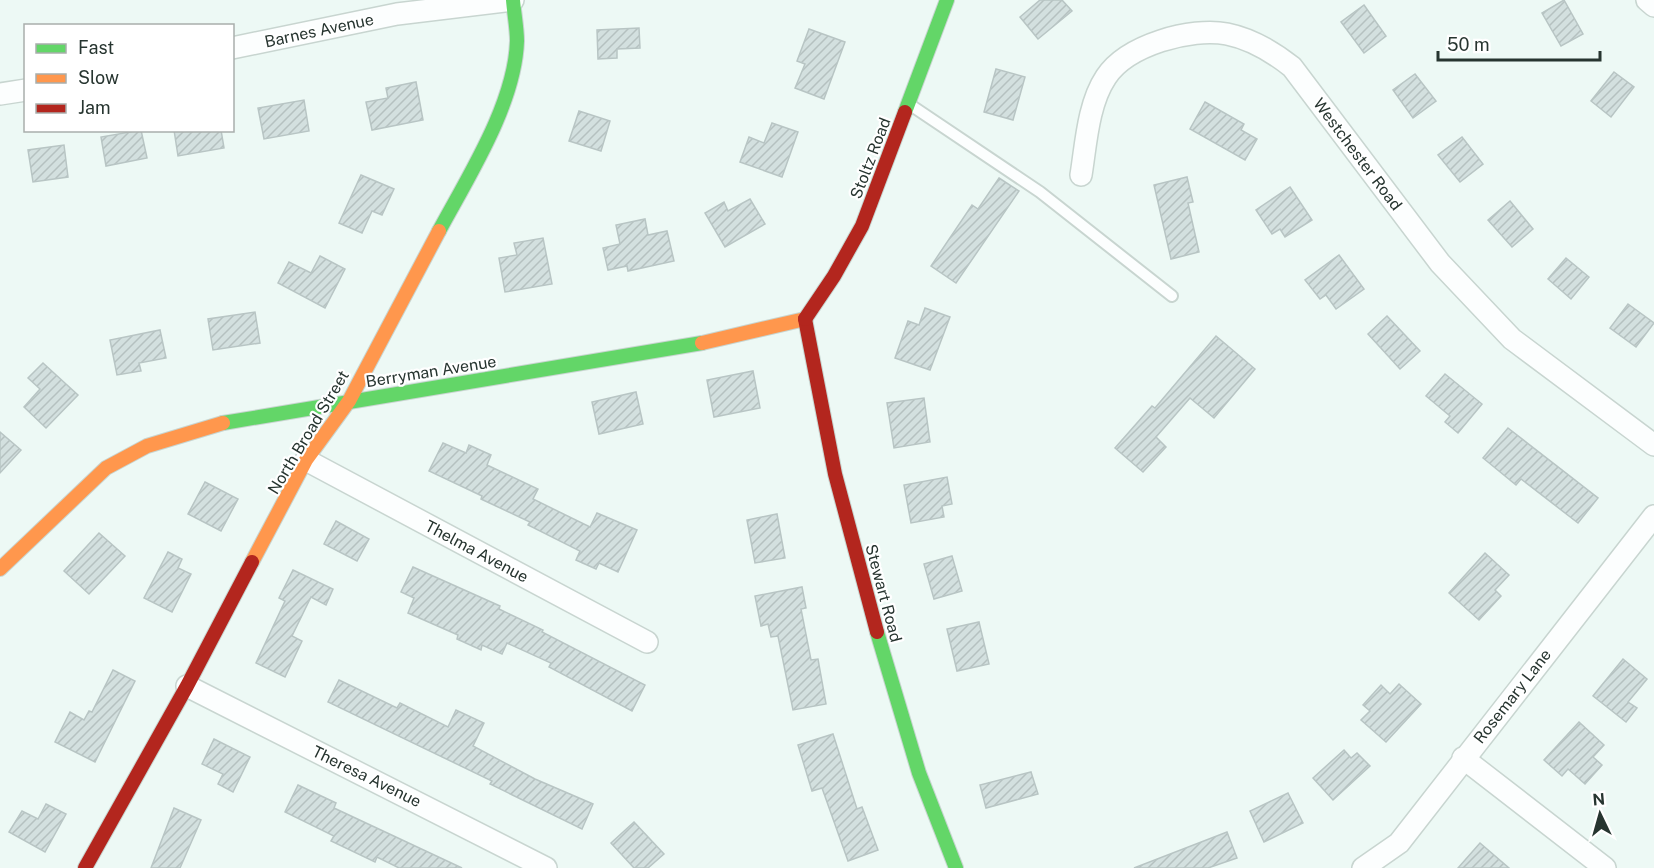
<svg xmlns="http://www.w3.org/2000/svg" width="1654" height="868" viewBox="0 0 1654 868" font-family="'Public Sans',sans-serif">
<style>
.building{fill:url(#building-hatch);stroke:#b8c5c4;stroke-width:1.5}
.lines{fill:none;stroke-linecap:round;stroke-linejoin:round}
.lane-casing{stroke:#c8d5d0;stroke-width:14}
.street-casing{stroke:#c8d5d0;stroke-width:24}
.fast-casing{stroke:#c8d5d0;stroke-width:16}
.slow-casing{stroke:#c8d5d0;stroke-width:16}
.jam-casing{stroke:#c8d5d0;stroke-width:16}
.lane{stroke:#fcfefe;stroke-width:10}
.street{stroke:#fcfefe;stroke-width:21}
.fast{stroke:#63d668;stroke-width:14}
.slow{stroke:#ff974d;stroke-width:14}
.jam{stroke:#b3261e;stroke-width:14}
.labels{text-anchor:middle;stroke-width:4.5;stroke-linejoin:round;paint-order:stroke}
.street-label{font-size:16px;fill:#273530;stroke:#fff}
</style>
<defs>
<pattern id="building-hatch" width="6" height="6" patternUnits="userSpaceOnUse" patternTransform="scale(1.5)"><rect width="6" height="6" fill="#d3e0df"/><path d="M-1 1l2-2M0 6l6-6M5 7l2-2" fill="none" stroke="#b5c1c0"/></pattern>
</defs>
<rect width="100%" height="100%" fill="#edf9f5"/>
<!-- building -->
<g class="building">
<polygon points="1040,0 1062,0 1072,11 1038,39 1020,17"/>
<polygon points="1564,0 1583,34 1561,46 1542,13"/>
<polygon points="1364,5 1386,36 1364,53 1341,22"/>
<polygon points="639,28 640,48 617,49 617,58 598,59 597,30"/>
<polygon points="809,29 845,42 824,99 795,88 805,64 797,61"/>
<polygon points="996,69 1025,77 1013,120 984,112"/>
<polygon points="1614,72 1634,87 1611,117 1591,101"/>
<polygon points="1415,74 1436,101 1413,118 1393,90"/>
<polygon points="416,82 423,120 372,130 366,102 388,98 386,88"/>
<polygon points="304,100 309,131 264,139 258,108"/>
<polygon points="1205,102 1244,124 1241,130 1257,139 1245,160 1190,129"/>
<polygon points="579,111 610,121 601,151 569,141"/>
<polygon points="772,123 798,132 782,177 740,162 749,137 764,143"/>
<polygon points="141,130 147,158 106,166 101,137"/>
<polygon points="174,130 221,130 224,148 178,156"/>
<polygon points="1462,137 1483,164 1460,182 1438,155"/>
<polygon points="64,145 68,177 33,182 28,150"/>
<polygon points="361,175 394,189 382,215 372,211 362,233 339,223"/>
<polygon points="1187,177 1193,202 1188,203 1199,252 1171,259 1154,185"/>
<polygon points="999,178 1019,191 956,283 931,266 972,205 978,209"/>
<polygon points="1290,187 1312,220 1285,237 1280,229 1272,234 1256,210"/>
<polygon points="750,199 765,224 725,247 705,213 724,202 728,211"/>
<polygon points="1510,201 1533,229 1512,247 1488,220"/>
<polygon points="645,219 648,235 667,231 674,261 628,271 627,266 608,270 603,248 620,244 616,225"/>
<polygon points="543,238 552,284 505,292 499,258 517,255 514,243"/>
<polygon points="1339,255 1364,289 1336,309 1326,295 1320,299 1305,280"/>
<polygon points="320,256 345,269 325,308 278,283 289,262 311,273"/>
<polygon points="1566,258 1589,277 1571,299 1548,279"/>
<polygon points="1628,304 1654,323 1636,347 1610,328"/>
<polygon points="925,308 950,317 930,370 895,358 908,321 919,325"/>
<polygon points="255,312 260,343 213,350 208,319"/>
<polygon points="1387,316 1420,351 1400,369 1368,334"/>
<polygon points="160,330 166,358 139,363 141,371 117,375 110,340"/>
<polygon points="1216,336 1255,369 1214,418 1190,398 1156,437 1166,447 1143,472 1115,448 1152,406 1155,408"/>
<polygon points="43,363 78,395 46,428 24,407 40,389 28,378"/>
<polygon points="753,371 760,408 714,417 707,380"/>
<polygon points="1445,374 1482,404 1458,433 1445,422 1450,416 1426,396"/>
<polygon points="636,392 643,424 599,434 592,402"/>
<polygon points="924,398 930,442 894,448 887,403"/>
<polygon points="1508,428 1598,498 1578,523 1521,479 1516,485 1483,458"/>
<polygon points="0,432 21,450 0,473"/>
<polygon points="443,443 466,453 469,445 491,455 487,465 538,489 533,499 590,527 597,513 637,530 618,572 599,563 596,569 576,560 580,551 528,525 530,522 481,499 482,496 429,471"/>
<polygon points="947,477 952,504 942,506 944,517 911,523 904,485"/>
<polygon points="205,482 238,499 221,531 188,514"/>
<polygon points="777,514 785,558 755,563 747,520"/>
<polygon points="336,521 369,539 357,561 324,544"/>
<polygon points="99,533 125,556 89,594 64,571"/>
<polygon points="168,552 182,559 178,568 191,574 172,612 144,598"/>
<polygon points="1485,553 1509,575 1495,590 1501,596 1479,620 1449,593"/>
<polygon points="952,556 962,591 934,599 924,564"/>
<polygon points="413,567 500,606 499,609 543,630 542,632 645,685 632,711 549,667 551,663 507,643 502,654 482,645 481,650 457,639 458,635 408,613 414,598 401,592"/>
<polygon points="293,570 333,589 326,605 311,597 292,636 302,641 285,677 256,663 285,601 279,598"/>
<polygon points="802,587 806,608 801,609 811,660 818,659 826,704 793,710 778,636 771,637 768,624 761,626 755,596"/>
<polygon points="979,622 989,664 957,671 947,629"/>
<polygon points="1623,659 1647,679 1628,702 1637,708 1626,722 1593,696"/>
<polygon points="113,670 135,681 95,762 55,742 70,712 84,720 89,711 92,712"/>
<polygon points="339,680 397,708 400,703 448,727 456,710 484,723 473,746 535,779 593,804 582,829 490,784 492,781 328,702"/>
<polygon points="1399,684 1421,704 1386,742 1361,720 1370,711 1363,705 1381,685 1390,694"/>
<polygon points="1579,722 1604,745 1593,757 1602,765 1585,784 1568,769 1562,776 1544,760"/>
<polygon points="833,734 857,809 862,807 878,850 848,861 822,788 812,791 798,745"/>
<polygon points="214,739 250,757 233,792 218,784 223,774 202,764"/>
<polygon points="1344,750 1351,758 1357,753 1370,766 1333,800 1313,778"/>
<polygon points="1031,772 1038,794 986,808 980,785"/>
<polygon points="298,785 336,803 334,808 462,868 399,868 377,857 375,862 331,841 334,836 285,812"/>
<polygon points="1288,793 1303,823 1264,842 1250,811"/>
<polygon points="46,804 66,814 45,852 9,832 22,811 38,819"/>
<polygon points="174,808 201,820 180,868 151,868"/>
<polygon points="634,822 664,854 648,868 634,868 611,843"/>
<polygon points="1227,832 1237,858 1208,868 1134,868"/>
<polygon points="1480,843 1509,868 1458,868"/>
</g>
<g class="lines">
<defs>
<polyline id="lane" points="909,104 1040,192 1172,296"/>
<g id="street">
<polyline points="1647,0 1654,6"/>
<polyline points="232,48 397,14 513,0"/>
<polyline points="0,94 26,90"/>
<path d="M1081,175c5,-31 7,-71 25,-98 21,-32 85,-50 121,-43 25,5 46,18 65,33l148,196 72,76 142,106"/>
<polyline points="306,460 647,642"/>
<polyline points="187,686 546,868"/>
<polyline points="1463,758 1605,868"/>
<polyline points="1363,868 1399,843 1654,516"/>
</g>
<g id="fast">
<polyline points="905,112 947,0"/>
<path d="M439,231c29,-54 76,-127 78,-190 0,-13 -3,-28 -4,-41"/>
<polyline points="223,423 702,343"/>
<polyline points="877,632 919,773 956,868"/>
</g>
<g id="slow">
<polyline points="702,343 805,319"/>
<polyline points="252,562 306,460 349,401 439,231"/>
<polyline points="0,569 106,468 147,446 223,423"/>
</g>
<g id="jam">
<polyline points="805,319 835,474 877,632"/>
<polyline points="805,319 834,276 862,226 905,112"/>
<polyline points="85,868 187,686 252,562"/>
</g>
</defs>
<!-- lane casing -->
<use href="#lane" class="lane-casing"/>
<!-- street casing -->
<use href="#street" class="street-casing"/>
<!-- fast casing -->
<use href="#fast" class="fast-casing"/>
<!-- slow casing -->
<use href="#slow" class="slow-casing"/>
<!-- jam casing -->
<use href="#jam" class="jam-casing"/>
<!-- lane -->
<use href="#lane" class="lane"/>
<!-- street -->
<use href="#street" class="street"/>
<!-- fast -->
<use href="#fast" class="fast"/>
<!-- slow -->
<use href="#slow" class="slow"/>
<!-- jam -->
<use href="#jam" class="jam"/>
</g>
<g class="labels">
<!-- street labels -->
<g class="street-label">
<text transform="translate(319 30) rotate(-12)" y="6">Barnes Avenue</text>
<text transform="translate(1358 154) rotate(53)" y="6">Westchester Road</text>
<text transform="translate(870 158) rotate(-69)" y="6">Stoltz Road</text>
<text transform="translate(431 371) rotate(-9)" y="6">Berryman Avenue</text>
<text transform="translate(308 432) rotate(-59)" y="6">North Broad Street</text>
<text transform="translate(477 551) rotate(28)" y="6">Thelma Avenue</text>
<text transform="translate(884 593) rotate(75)" y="6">Stewart Road</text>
<text transform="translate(1512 696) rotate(-52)" y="6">Rosemary Lane</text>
<text transform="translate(367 776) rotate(26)" y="6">Theresa Avenue</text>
</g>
</g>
<!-- legend -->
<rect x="24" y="24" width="210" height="108" fill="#ffffff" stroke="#a9aeac" stroke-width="1.5"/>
<rect x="36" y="44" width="30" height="9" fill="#63d668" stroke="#a9aeac" stroke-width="1.5"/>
<text x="78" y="54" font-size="18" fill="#273530">Fast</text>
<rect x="36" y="74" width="30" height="9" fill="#ff974d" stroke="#a9aeac" stroke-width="1.5"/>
<text x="78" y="84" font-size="18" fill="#273530">Slow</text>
<rect x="36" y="104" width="30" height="9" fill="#b3261e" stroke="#a9aeac" stroke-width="1.5"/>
<text x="78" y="114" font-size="18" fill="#273530">Jam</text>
<!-- north arrow -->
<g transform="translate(1600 814) rotate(355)" stroke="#ffffff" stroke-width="4.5" paint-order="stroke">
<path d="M0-4.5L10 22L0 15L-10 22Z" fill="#273530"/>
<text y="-9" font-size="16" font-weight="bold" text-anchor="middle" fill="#273530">N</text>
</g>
<!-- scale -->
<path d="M1438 51v9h162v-9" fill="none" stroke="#273530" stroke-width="3"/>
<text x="1447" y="51" font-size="18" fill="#273530" stroke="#ffffff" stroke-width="4.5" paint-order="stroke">50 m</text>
</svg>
